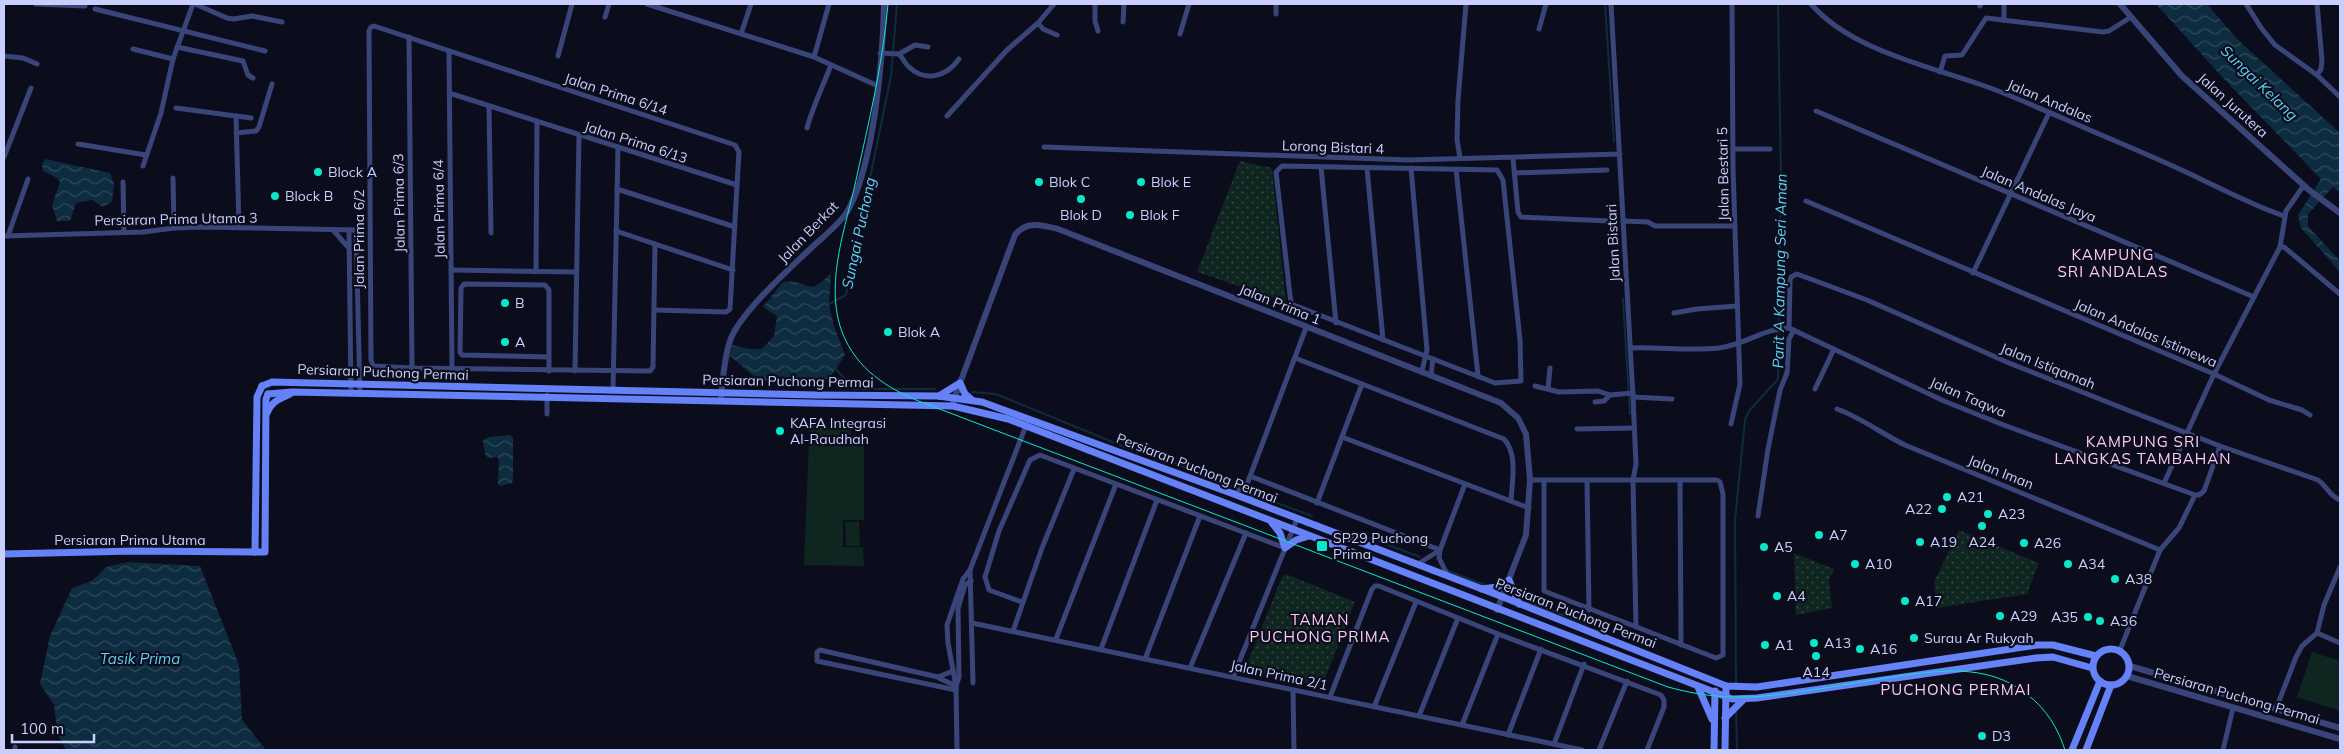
<svg xmlns="http://www.w3.org/2000/svg" width="2344" height="754" viewBox="0 0 2344 754" font-family="Mulish,sans-serif">
<style>
.green{fill:#0f2620}
.park{fill:url(#park-dots)}
.water{fill:url(#water-waves)}
.lines{fill:none;stroke-linecap:round;stroke-linejoin:round}
.stream{stroke:#0d2c3f;stroke-width:2}
.minor{stroke:#394579;stroke-width:5}
.tertiary{stroke:#394579;stroke-width:6}
.secondary{stroke:#6582f8;stroke-width:7}
.tram{stroke:#0ae8cc;stroke-width:1}
.poi-dot{fill:#0ae8cc;stroke:#0c0d1c;stroke-width:2}
.labels{text-anchor:middle;stroke-width:4.5;stroke-linejoin:round;paint-order:stroke}
.street-label{font-size:14px;fill:#c9cffd;stroke:#0c0d1c}
.poi-label{font-size:14px;fill:#c9cffd;stroke:#0c0d1c;text-anchor:start}
.water-label{font-size:15px;font-style:italic;fill:#5cd3f8;stroke:#0c0d1c}
.neighbourhood-label{font-size:15px;letter-spacing:1px;fill:#fdcbf6;stroke:#0c0d1c}
</style>
<defs>
<pattern id="park-dots" width="8" height="8" patternUnits="userSpaceOnUse" patternTransform="scale(1.25)"><rect width="8" height="8" fill="#0f2620"/><path d="M2 2h.1M6 6h.1" fill="none" stroke="#314441" stroke-width="1.8" stroke-linecap="round"/></pattern>
<pattern id="water-waves" width="16" height="10" patternUnits="userSpaceOnUse" patternTransform="scale(1.25)"><rect width="16" height="10" fill="#0d2c3f"/><path d="M0 5q4-4 8 0t8 0" fill="none" stroke="#2f4a5c"/></pattern>
</defs>
<rect width="100%" height="100%" fill="#0c0d1c"/>
<!-- green -->
<g class="green">
<polygon points="810,416 824,417 824,428 851,428 850,445 864,445 864,520 843,520 843,547 863,547 864,566 804,565"/>
<polygon points="859,521 860,546 846,546 845,522"/>
<polygon points="2312,652 2340,661 2340,711 2297,697"/>
</g>
<!-- park -->
<g class="park">
<polygon points="1240,161 1272,168 1286,302 1197,272"/>
<polygon points="1959,530 2039,563 2027,594 1937,608 1934,582"/>
<polygon points="1794,553 1834,569 1829,580 1832,608 1796,615"/>
<polygon points="1286,574 1355,602 1324,681 1316,685 1249,672 1246,667 1282,577"/>
</g>
<!-- water -->
<g class="water">
<polygon points="2156,4 2207,4 2237,39 2340,133 2340,193 2333,187 2308,214 2308,226 2340,261 2340,272 2301,228 2298,215 2321,179 2224,79"/>
<polygon points="45,159 110,173 114,184 112,202 103,207 92,200 76,203 70,221 57,221 52,205 60,182 57,178 43,171 42,165"/>
<path d="M831,273l-2,32 5,21 11,29 -16,24 -68,3 -31,-26 2,-11 17,4h13l12,-13 3,-20 -14,-9 20,-25c28,-4 22,18 48,-9z"/>
<polygon points="510,435 513,438 513,481 512,483 500,486 498,484 499,460 497,457 488,458 485,454 483,440 489,437"/>
<polygon points="128,562 200,566 239,665 242,720 266,750 66,750 58,735 54,705 40,684 50,636 72,588 92,581 106,567"/>
</g>
<g class="lines">
<!-- stream -->
<g class="stream">
<polyline points="1605,4 1614,142"/>
<polyline points="1623,299 1630,414"/>
<polyline points="829,304 846,295 891,76 897,4"/>
<polyline points="834,367 854,389 935,389"/>
<polyline points="972,392 996,394 1132,450"/>
<polyline points="1155,455 1231,486"/>
<polyline points="1256,495 1312,516"/>
<polyline points="1354,532 1420,557"/>
<polyline points="1448,571 1485,585"/>
<polyline points="1523,600 1589,625"/>
<polyline points="1736,684 1735,520 1745,420 1749,411 1778,379 1781,178 1778,4"/>
<polyline points="1736,711 1737,750"/>
</g>
<!-- minor -->
<g class="minor">
<polyline points="36,4 85,6"/>
<polyline points="195,4 227,18 234,19 252,16 282,22"/>
<polyline points="647,4 814,57 878,86"/>
<polyline points="1095,4 1095,21 1098,31"/>
<polyline points="1276,4 1276,14"/>
<polyline points="1611,4 1633,397 1636,464 1633,480 1636,627"/>
<path d="M1811,4c39,45 113,61 168,80 30,10 59,24 88,36 40,18 81,34 121,53 32,15 63,32 96,43"/>
<polyline points="2004,4 2004,20"/>
<polyline points="2246,4 2262,29 2275,45 2317,75 2340,97"/>
<polyline points="1980,6 1981,4"/>
<polyline points="95,9 265,51"/>
<polyline points="605,17 609,4"/>
<polyline points="1123,22 1124,4"/>
<polyline points="1038,23 1043,29 1057,35"/>
<polyline points="1539,29 1546,4"/>
<polyline points="741,34 751,4"/>
<polyline points="1180,34 1189,4"/>
<polyline points="409,37 412,368"/>
<polyline points="177,47 243,61 248,75 253,78"/>
<polyline points="133,49 173,59"/>
<polyline points="449,51 452,368"/>
<polyline points="880,53 899,54 915,45 928,47"/>
<path d="M899,54c4,4 6,10 10,13 17,16 38,9 50,-8"/>
<polyline points="4,56 23,58 37,64"/>
<polyline points="558,56 572,4"/>
<polyline points="814,57 829,4"/>
<polyline points="1940,72 1945,56 1962,55 1986,18 2103,32 2109,31 2131,17"/>
<polyline points="2317,75 2321,69 2322,61 2317,4"/>
<polyline points="449,93 737,185 730,309 726,312 654,310"/>
<polyline points="489,106 491,233"/>
<polyline points="176,108 251,118"/>
<polyline points="1816,111 2254,297"/>
<polyline points="236,116 239,227"/>
<polyline points="947,116 1007,50 1038,23 1054,4"/>
<path d="M807,128c6,-22 16,-42 24,-63"/>
<polyline points="236,133 256,131 259,127 272,84"/>
<polyline points="78,144 146,155"/>
<polyline points="1044,147 1408,160 1620,154"/>
<polyline points="1733,149 1770,149"/>
<polyline points="4,157 31,88"/>
<polyline points="1460,158 1457,139 1458,100 1466,4"/>
<polyline points="1513,158 1518,212 1521,217 1610,221"/>
<polyline points="143,166 161,113 173,59 193,4"/>
<polygon points="1282,166 1497,170 1503,180 1520,340 1521,381 1495,383 1291,304 1276,172"/>
<polyline points="1321,167 1336,323"/>
<polyline points="1367,168 1383,340"/>
<polyline points="1411,168 1427,350 1422,371"/>
<polyline points="1456,169 1478,376"/>
<polyline points="1514,173 1607,170"/>
<polyline points="173,178 174,228"/>
<polyline points="123,182 124,232"/>
<polyline points="617,189 735,227"/>
<polyline points="1806,201 2214,374 2269,400 2302,410 2310,415"/>
<polyline points="1623,221 1648,222 1655,226 1735,226"/>
<polyline points="333,230 348,247"/>
<polyline points="349,230 351,394"/>
<polyline points="616,231 733,270"/>
<polyline points="4,236 143,232 174,228 200,227 356,230 360,394"/>
<polyline points="8,236 28,179"/>
<polyline points="655,244 653,367 650,371 412,368 373,366 371,360 369,31 371,27 374,26 735,145 739,152 737,185"/>
<polyline points="2280,247 2284,247 2340,294"/>
<polyline points="451,270 576,272"/>
<polyline points="536,272 537,121"/>
<polyline points="1973,273 2049,113"/>
<polyline points="1674,313 1697,309 1737,306"/>
<path d="M1789,328l1,-47 1,-4 6,-3 70,26 142,63 121,48 90,35 98,34c9,6 11,16 22,20"/>
<path d="M1631,348c29,-1 59,3 88,0 26,-3 43,-19 70,-20l155,73 57,23 194,71h4l5,-4 16,-45"/>
<path d="M1295,358l209,81c14,15 8,43 7,62"/>
<polyline points="549,371 549,290 545,285 464,284 461,288 460,352 462,355 549,357"/>
<polyline points="575,371 579,135"/>
<polyline points="1431,375 1433,359"/>
<polyline points="1535,386 1559,392 1598,391 1610,395"/>
<polyline points="1548,389 1550,368"/>
<polyline points="1815,389 1834,349"/>
<polyline points="613,390 618,148"/>
<polyline points="547,395 547,414"/>
<polyline points="1633,397 1672,399"/>
<polyline points="1595,402 1604,401 1610,395 1633,393"/>
<path d="M1837,409c25,9 45,25 68,36l255,105"/>
<polyline points="1731,424 1740,384 1733,168 1732,4"/>
<polyline points="1577,429 1634,428"/>
<polyline points="1342,437 1529,508"/>
<polyline points="1250,476 1440,550"/>
<polyline points="1530,480 1717,480 1720,482 1723,494 1723,655 1716,658 1544,591 1544,480"/>
<polyline points="1587,480 1589,610"/>
<polyline points="1680,480 1681,645"/>
<polyline points="2164,483 2214,374 2280,247 2286,211 2304,185"/>
<polyline points="1232,493 1246,487"/>
<polyline points="1254,502 1246,487 1306,328"/>
<polyline points="1317,503 1362,384"/>
<polyline points="1758,516 1768,449 1780,390 1787,373 1789,339 1794,330"/>
<polyline points="1418,564 1440,550"/>
<polyline points="1447,574 1439,558 1440,550 1465,484"/>
<polyline points="1022,602 989,590 985,577 999,531 1030,460 1040,455 1285,548"/>
<polyline points="972,623 1582,750"/>
<polyline points="1013,631 1042,548 1074,469"/>
<polyline points="2317,633 2340,643"/>
<polyline points="1056,639 1116,484"/>
<polyline points="1101,649 1157,500"/>
<polyline points="2120,650 2160,550 2179,528 2195,495"/>
<polyline points="1145,659 1200,516"/>
<polyline points="1190,668 1246,533"/>
<polyline points="953,671 938,677 820,650 817,652 817,661 956,690"/>
<polyline points="1233,677 1297,519"/>
<polyline points="939,678 956,686"/>
<polyline points="973,683 970,570 1027,423"/>
<polyline points="956,686 959,677 958,608 965,585 971,581"/>
<polyline points="1293,690 1294,750"/>
<polyline points="1330,697 1372,589 1375,586 1379,586 1498,634 1661,695 1664,700 1664,707 1647,750"/>
<polyline points="1374,707 1416,602"/>
<polyline points="2276,709 2296,657 2302,646 2317,633 2324,605 2340,567"/>
<polyline points="1419,716 1458,618"/>
<polyline points="1462,725 1498,634"/>
<polyline points="1508,735 1541,649"/>
<polyline points="1554,744 1584,664"/>
<polyline points="15,750 15,747"/>
<polyline points="957,750 956,686 948,643 947,625 963,579 970,570"/>
<polyline points="1599,750 1627,681"/>
<polyline points="2223,750 2233,708"/>
</g>
<!-- tertiary -->
<g class="tertiary">
<polyline points="2120,4 2182,76 2309,190 2340,213"/>
<path d="M721,397c2,-19 3,-38 9,-56 9,-27 58,-71 79,-91 12,-12 29,-24 38,-38 27,-46 36,-154 37,-208"/>
<path d="M953,402l62,-167c11,-15 28,-10 43,-6l443,174 17,15 8,16 4,46 -4,55 -29,75"/>
<polyline points="2130,666 2340,728"/>
<polyline points="2127,676 2340,739"/>
</g>
<!-- secondary -->
<g class="secondary">
<polyline points="262,386 272,382 816,395 938,396 982,402 1231,493 1503,597 1726,686 1757,687 2037,645 2053,645 2096,656"/>
<polyline points="268,394 292,392 953,406 1008,419 1732,699 1757,698 2036,658 2053,657 2092,668"/>
<polyline points="939,396 960,383 965,394 972,400"/>
<path d="M267,413c5,-12 12,-14 23,-19"/>
<polyline points="1272,523 1280,533 1285,548 1296,540 1309,536"/>
<polyline points="255,552 257,397 262,386"/>
<polyline points="4,554 135,551 265,552 266,399 268,394"/>
<polyline points="1482,589 1497,587 1509,580 1519,604"/>
<circle cx="2111" cy="667" r="18"/>
<polyline points="1698,687 1712,719"/>
<polyline points="1725,718 1744,699"/>
<polyline points="1714,750 1715,691"/>
<polyline points="1725,750 1726,686"/>
<polyline points="2072,750 2100,681"/>
<polyline points="2086,750 2111,685"/>
</g>
<!-- tram -->
<path class="tram" d="M888,4c-5,59 -19,117 -32,176 -10,46 -30,99 -16,146 12,38 41,59 76,74l752,287c32,9 64,12 97,9 41,-4 81,-12 121,-18 49,-7 100,-17 142,17 18,14 30,33 37,55"/>
</g>
<!-- markers -->
<g class="poi-dot">
<circle cx="318" cy="172" r="5"/>
<circle cx="1039" cy="182" r="5"/>
<circle cx="1141" cy="182" r="5"/>
<circle cx="275" cy="196" r="5"/>
<circle cx="1081" cy="199" r="5"/>
<circle cx="1130" cy="215" r="5"/>
<circle cx="505" cy="303" r="5"/>
<circle cx="888" cy="332" r="5"/>
<circle cx="505" cy="342" r="5"/>
<circle cx="780" cy="431" r="5"/>
<circle cx="1947" cy="497" r="5"/>
<circle cx="1942" cy="509" r="5"/>
<circle cx="1988" cy="514" r="5"/>
<circle cx="1982" cy="526" r="5"/>
<circle cx="1819" cy="535" r="5"/>
<circle cx="1920" cy="542" r="5"/>
<circle cx="2024" cy="543" r="5"/>
<rect x="1316" y="540" width="12" height="12" rx="2.5"/>
<circle cx="1764" cy="547" r="5"/>
<circle cx="1855" cy="564" r="5"/>
<circle cx="2068" cy="564" r="5"/>
<circle cx="2115" cy="579" r="5"/>
<circle cx="1777" cy="596" r="5"/>
<circle cx="1905" cy="601" r="5"/>
<circle cx="2000" cy="616" r="5"/>
<circle cx="2088" cy="617" r="5"/>
<circle cx="2100" cy="621" r="5"/>
<circle cx="1914" cy="638" r="5"/>
<circle cx="1814" cy="643" r="5"/>
<circle cx="1765" cy="645" r="5"/>
<circle cx="1860" cy="649" r="5"/>
<circle cx="1816" cy="656" r="5"/>
<circle cx="1982" cy="736" r="5"/>
</g>
<g class="labels">
<!-- street labels -->
<g class="street-label">
<text transform="translate(616 94) rotate(18)" y="5">Jalan Prima 6/14</text>
<text transform="translate(2050 101) rotate(23)" y="5">Jalan Andalas</text>
<text transform="translate(2233 105) rotate(42)" y="5">Jalan Jurutera</text>
<text transform="translate(636 142) rotate(18)" y="5">Jalan Prima 6/13</text>
<text transform="translate(1333 147) rotate(2)" y="5">Lorong Bistari 4</text>
<text transform="translate(1723 174) rotate(-91)" y="5">Jalan Bestari 5</text>
<text transform="translate(2039 194) rotate(23)" y="5">Jalan Andalas Jaya</text>
<text transform="translate(399 203) rotate(-91)" y="5">Jalan Prima 6/3</text>
<text transform="translate(439 209) rotate(-91)" y="5">Jalan Prima 6/4</text>
<text transform="translate(176 219) rotate(-1)" y="5">Persiaran Prima Utama 3</text>
<text transform="translate(808 232) rotate(-46)" y="5">Jalan Berkat</text>
<text transform="translate(359 239) rotate(-90)" y="5">Jalan Prima 6/2</text>
<text transform="translate(1613 243) rotate(-93)" y="5">Jalan Bistari</text>
<text transform="translate(1280 304) rotate(22)" y="5">Jalan Prima 1</text>
<text transform="translate(2146 333) rotate(23)" y="5">Jalan Andalas Istimewa</text>
<text transform="translate(2048 366) rotate(22)" y="5">Jalan Istiqamah</text>
<text transform="translate(383 372) rotate(2)" y="5">Persiaran Puchong Permai</text>
<text transform="translate(788 381) rotate(1)" y="5">Persiaran Puchong Permai</text>
<text transform="translate(1968 397) rotate(23)" y="5">Jalan Taqwa</text>
<text transform="translate(1197 468) rotate(21)" y="5">Persiaran Puchong Permai</text>
<text transform="translate(2001 472) rotate(22)" y="5">Jalan Iman</text>
<text x="130" y="545">Persiaran Prima Utama</text>
<text transform="translate(1576 613) rotate(21)" y="5">Persiaran Puchong Permai</text>
<text transform="translate(1279 675) rotate(12)" y="5">Jalan Prima 2/1</text>
<text transform="translate(2237 696) rotate(16)" y="5">Persiaran Puchong Permai</text>
</g>
<!-- poi labels -->
<g class="poi-label">
<text x="328" y="177">Block A</text>
<text x="1049" y="187">Blok C</text>
<text x="1151" y="187">Blok E</text>
<text x="285" y="201">Block B</text>
<text x="1081" y="220" text-anchor="middle">Blok D</text>
<text x="1140" y="220">Blok F</text>
<text x="515" y="308">B</text>
<text x="898" y="337">Blok A</text>
<text x="515" y="347">A</text>
<text x="790" y="428">KAFA Integrasi<tspan x="790" dy="16">Al-Raudhah</tspan></text>
<text x="1957" y="502">A21</text>
<text x="1932" y="514" text-anchor="end">A22</text>
<text x="1998" y="519">A23</text>
<text x="1829" y="540">A7</text>
<text x="1333" y="543">SP29 Puchong<tspan x="1333" dy="16">Prima</tspan></text>
<text x="1930" y="547">A19</text>
<text x="1982" y="547" text-anchor="middle">A24</text>
<text x="2034" y="548">A26</text>
<text x="1774" y="552">A5</text>
<text x="1865" y="569">A10</text>
<text x="2078" y="569">A34</text>
<text x="2125" y="584">A38</text>
<text x="1787" y="601">A4</text>
<text x="1915" y="606">A17</text>
<text x="2010" y="621">A29</text>
<text x="2078" y="622" text-anchor="end">A35</text>
<text x="2110" y="626">A36</text>
<text x="1924" y="643">Surau Ar Rukyah</text>
<text x="1824" y="648">A13</text>
<text x="1775" y="650">A1</text>
<text x="1870" y="654">A16</text>
<text x="1816" y="677" text-anchor="middle">A14</text>
<text x="1992" y="741">D3</text>
</g>
<!-- water labels -->
<g class="water-label">
<text transform="translate(2259 83) rotate(44)" y="5">Sungai Kelang</text>
<text transform="translate(859 233) rotate(-78)" y="5">Sungai Puchong</text>
<text transform="translate(1780 271) rotate(-89)" y="5">Parit A Kampung Seri Aman</text>
<text x="140" y="664">Tasik Prima</text>
</g>
<!-- neighbourhood labels -->
<g class="neighbourhood-label">
<text x="2113" y="260">KAMPUNG<tspan x="2113" dy="17">SRI ANDALAS</tspan></text>
<text x="2143" y="447">KAMPUNG SRI<tspan x="2143" dy="17">LANGKAS TAMBAHAN</tspan></text>
<text x="1320" y="625">TAMAN<tspan x="1320" dy="17">PUCHONG PRIMA</tspan></text>
<text x="1956" y="695">PUCHONG PERMAI</text>
</g>
</g>
<!-- border -->
<rect width="2344" height="754" fill="none" stroke="#c9cffd" stroke-width="10"/>
<!-- scale -->
<path d="M12 734v8h82v-8" fill="none" stroke="#c9cffd" stroke-width="2.5"/>
<text x="20" y="734" font-size="15" fill="#c9cffd" stroke="#0c0d1c" stroke-width="4" paint-order="stroke">100 m</text>
</svg>
